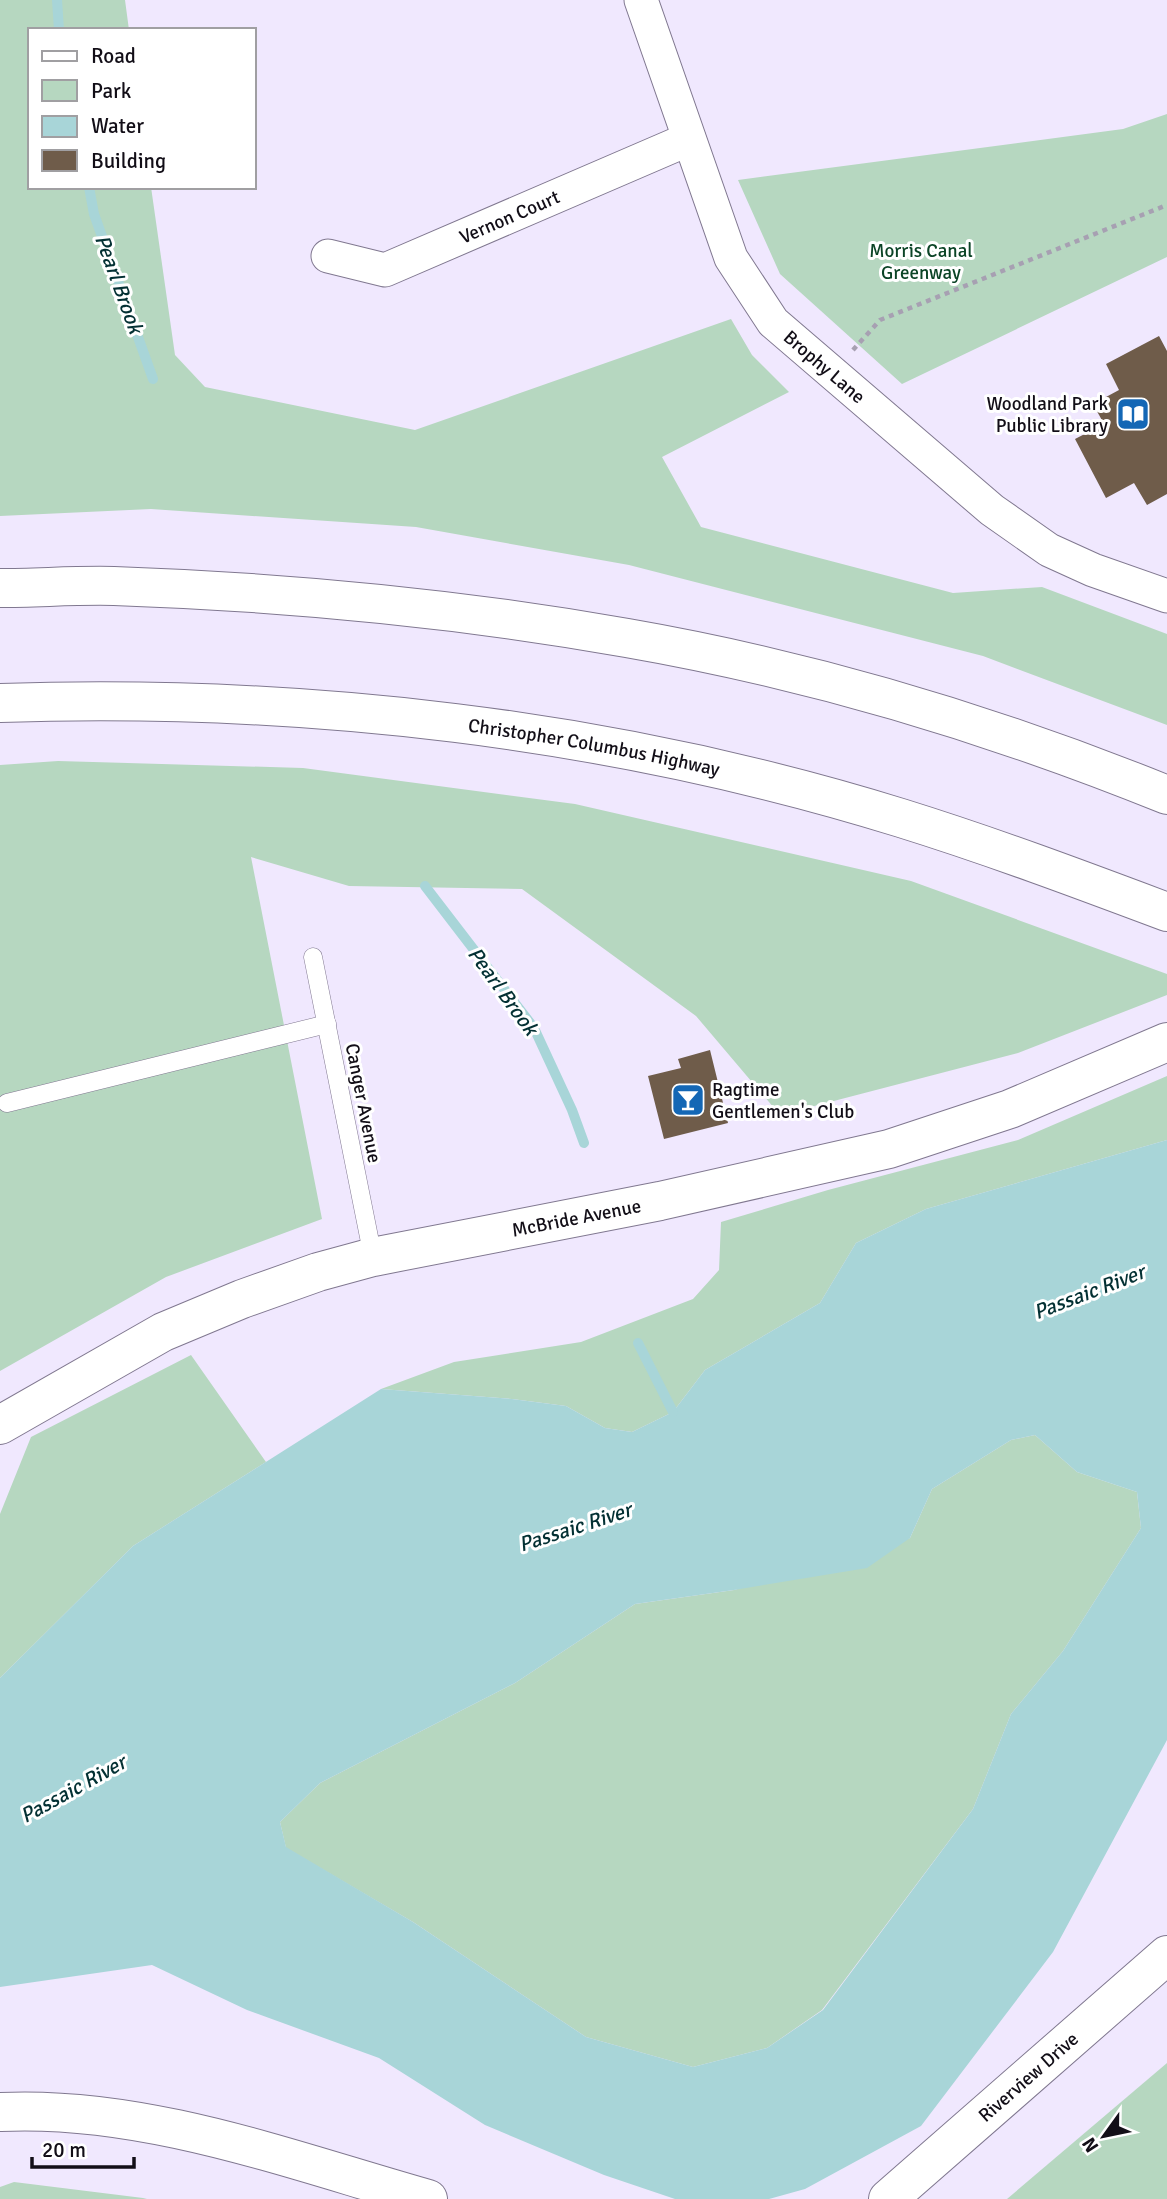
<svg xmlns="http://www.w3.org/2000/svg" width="1167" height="2199" viewBox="0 0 1167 2199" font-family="Signika,sans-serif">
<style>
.green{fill:#b6d7c0}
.water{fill:#a8d5d8;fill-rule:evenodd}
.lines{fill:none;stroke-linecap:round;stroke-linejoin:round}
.stream{stroke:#a8d5d8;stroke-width:10}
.building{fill:#6f5c4a}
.lane-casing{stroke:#807890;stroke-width:19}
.street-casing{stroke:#807890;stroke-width:35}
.secondary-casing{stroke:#807890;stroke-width:40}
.highway-casing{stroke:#807890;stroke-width:40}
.path{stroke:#a7a0b2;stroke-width:4.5;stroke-dasharray:5 5;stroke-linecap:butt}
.lane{stroke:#fff;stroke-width:18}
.street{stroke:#fff;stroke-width:33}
.secondary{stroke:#fff;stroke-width:38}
.highway{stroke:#fff;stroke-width:38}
.labels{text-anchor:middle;stroke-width:6;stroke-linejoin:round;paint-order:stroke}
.street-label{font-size:19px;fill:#120e17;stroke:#fff}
.park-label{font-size:19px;fill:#0b4426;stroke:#fff}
.poi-label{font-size:19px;fill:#120e17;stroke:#fff;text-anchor:end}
.water-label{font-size:21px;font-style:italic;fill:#033033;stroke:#fff}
</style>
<rect width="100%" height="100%" fill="#f0e8fe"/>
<!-- green -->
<g class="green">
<polygon points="0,0 125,0 129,30 30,30 30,187 151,187 175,355 205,387 415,430 731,319 752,355 789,392 662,457 701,527 953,593 1042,587 1167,634 1167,725 983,656 629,565 416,527 151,509 0,516"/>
<polygon points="1167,114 1167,257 902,384 780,274 738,180 1123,129"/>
<polygon points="58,761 303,768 575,804 911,881 1167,974 1167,995 1018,1053 780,1115 696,1016 522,889 349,886 251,857 322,1219 166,1277 0,1371 0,765"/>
<polygon points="1167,1076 1167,1140 926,1209 856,1243 820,1303 705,1370 673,1412 632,1432 605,1428 566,1406 512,1399 381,1389 454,1362 581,1342 693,1299 719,1270 721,1222 828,1190 1018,1140"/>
<polygon points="191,1355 266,1462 133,1546 0,1678 0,1514 31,1437"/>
<polygon points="1035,1435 1077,1472 1137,1492 1141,1528 1063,1651 1011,1714 973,1809 822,2010 767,2048 693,2067 586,2037 413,1922 286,1848 280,1822 320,1783 515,1683 635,1604 734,1590 910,1538 932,1489 1011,1440"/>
<polygon points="1167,2063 1167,2199 1007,2199"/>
<polygon points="14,2182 143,2198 147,2199 0,2199 0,2187"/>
</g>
<!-- water -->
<path class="water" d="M1167,1140v600l-114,212 -132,174 -116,63 -36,10h-94l-71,-24 -119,-50 -106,-67 -132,-48 -95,-45 -152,22v-309l133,-132 248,-157 131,10 54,7 39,22 27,4 41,-20 32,-42 115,-67 36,-60 70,-34zM1035,1435l42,37 60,20 4,36 -78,123 -52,63 -38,95 -150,201 -56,38 -74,19 -107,-30 -173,-115 -127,-75 -6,-25 40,-39 195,-100 120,-79 99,-14 133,-22 43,-30 22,-49 79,-49z"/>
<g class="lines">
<!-- stream -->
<g class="stream">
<polyline points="57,0 59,30"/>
<polyline points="89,187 94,214 153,379"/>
<polyline points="425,886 534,1028 572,1110 584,1143"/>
<polyline points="638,1343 673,1412"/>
</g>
</g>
<!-- building -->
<g class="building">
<polygon points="1159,336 1167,351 1167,494 1147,505 1134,483 1106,498 1075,439 1104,424 1093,404 1119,390 1106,364"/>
<polygon points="710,1050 728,1123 664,1139 648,1076 681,1068 678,1059"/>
</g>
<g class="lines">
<defs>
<g id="lane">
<polyline points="313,957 373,1257"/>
<polyline points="7,1103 327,1024"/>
</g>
<g id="street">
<path id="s1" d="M641,0l90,258 42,64 219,188 57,40 44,20 74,26"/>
<path id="s2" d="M328,256l57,14 304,-131"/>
</g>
<g id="secondary">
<path id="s3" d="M0,1425l163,-93 79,-33 76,-27 55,-15 287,-56 229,-52 121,-40 157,-67"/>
<path d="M0,2112c145,-7 290,48 428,87"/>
<path id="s4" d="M888,2199l279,-244"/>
</g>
<g id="highway">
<path d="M0,588c38,0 76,-3 114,-2 172,6 344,22 513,52 184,32 367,87 540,157"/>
<path id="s5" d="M0,703c303,-10 611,25 901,115 90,28 178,61 266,94"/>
</g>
</defs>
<!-- lane casing -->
<use href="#lane" class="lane-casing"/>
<!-- street casing -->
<use href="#street" class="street-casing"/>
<!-- secondary casing -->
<use href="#secondary" class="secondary-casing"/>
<!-- highway casing -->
<use href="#highway" class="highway-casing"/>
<!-- path -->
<polyline class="path" points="853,350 880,320 1167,205"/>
<!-- lane -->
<use href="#lane" class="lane"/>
<!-- street -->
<use href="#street" class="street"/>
<!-- secondary -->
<use href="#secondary" class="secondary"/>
<!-- highway -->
<use href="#highway" class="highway"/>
</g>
<!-- icons -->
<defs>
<symbol id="library-square" viewBox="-11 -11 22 22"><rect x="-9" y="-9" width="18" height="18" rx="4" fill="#1467b5" stroke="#fff"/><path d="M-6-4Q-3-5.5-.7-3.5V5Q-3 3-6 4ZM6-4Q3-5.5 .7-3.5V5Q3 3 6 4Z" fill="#fff"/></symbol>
<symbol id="bar-square" viewBox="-11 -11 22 22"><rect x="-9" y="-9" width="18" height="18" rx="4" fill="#1467b5" stroke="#fff"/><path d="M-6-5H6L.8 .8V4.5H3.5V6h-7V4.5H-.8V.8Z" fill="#fff"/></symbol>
</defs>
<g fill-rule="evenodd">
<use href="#library-square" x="1114" y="395" width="38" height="38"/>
<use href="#bar-square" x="669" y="1081" width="38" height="38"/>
</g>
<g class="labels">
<!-- street labels -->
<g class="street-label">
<text dy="7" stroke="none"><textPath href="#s2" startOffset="194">Vernon Court</textPath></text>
<text dy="7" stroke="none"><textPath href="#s1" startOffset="418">Brophy Lane</textPath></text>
<text dy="7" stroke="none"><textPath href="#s5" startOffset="597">Christopher Columbus Highway</textPath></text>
<text transform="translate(364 1103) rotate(79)" y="7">Canger Avenue</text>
<text dy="7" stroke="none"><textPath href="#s3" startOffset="618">McBride Avenue</textPath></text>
<text dy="7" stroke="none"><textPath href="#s4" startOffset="186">Riverview Drive</textPath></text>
</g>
<!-- park labels -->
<g class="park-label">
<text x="921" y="257">Morris Canal<tspan x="921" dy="22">Greenway</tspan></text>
</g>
<!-- poi labels -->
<g class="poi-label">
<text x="1108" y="410">Woodland Park<tspan x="1108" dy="22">Public Library</tspan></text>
<text x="712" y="1096" text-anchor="start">Ragtime<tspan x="712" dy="22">Gentlemen's Club</tspan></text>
</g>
<!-- water labels -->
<g class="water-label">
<text transform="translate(119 284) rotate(70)" y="7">Pearl Brook</text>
<text transform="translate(503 991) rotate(54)" y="7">Pearl Brook</text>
<text transform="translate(1089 1292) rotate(-21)" y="7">Passaic River</text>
<text transform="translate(575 1527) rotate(-18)" y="7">Passaic River</text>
<text transform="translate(73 1789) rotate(-29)" y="7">Passaic River</text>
</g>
</g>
<!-- legend -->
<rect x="28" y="28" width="228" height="161" fill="#ffffff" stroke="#a09fa2" stroke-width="2"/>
<rect x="42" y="51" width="35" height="10" fill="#ffffff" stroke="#a09fa2" stroke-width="2"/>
<text x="91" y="63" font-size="21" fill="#120e17">Road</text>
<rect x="42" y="80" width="35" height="21" fill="#b6d7c0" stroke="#a09fa2" stroke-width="2"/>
<text x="91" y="98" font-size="21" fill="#120e17">Park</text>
<rect x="42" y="116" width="35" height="21" fill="#a8d5d8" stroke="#a09fa2" stroke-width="2"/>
<text x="91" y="133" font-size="21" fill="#120e17">Water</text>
<rect x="42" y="150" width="35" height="21" fill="#6f5c4a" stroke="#a09fa2" stroke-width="2"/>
<text x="91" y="168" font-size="21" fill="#120e17">Building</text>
<!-- north arrow -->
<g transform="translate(1104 2136) rotate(237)" stroke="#ffffff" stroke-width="5" paint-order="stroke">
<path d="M0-5L12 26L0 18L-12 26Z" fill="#120e17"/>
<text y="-10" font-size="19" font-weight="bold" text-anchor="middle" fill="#120e17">N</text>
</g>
<!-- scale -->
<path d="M32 2157v10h102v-10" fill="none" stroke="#120e17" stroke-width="3.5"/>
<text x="42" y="2157" font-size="21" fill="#120e17" stroke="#ffffff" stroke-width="5" paint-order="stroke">20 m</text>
</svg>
